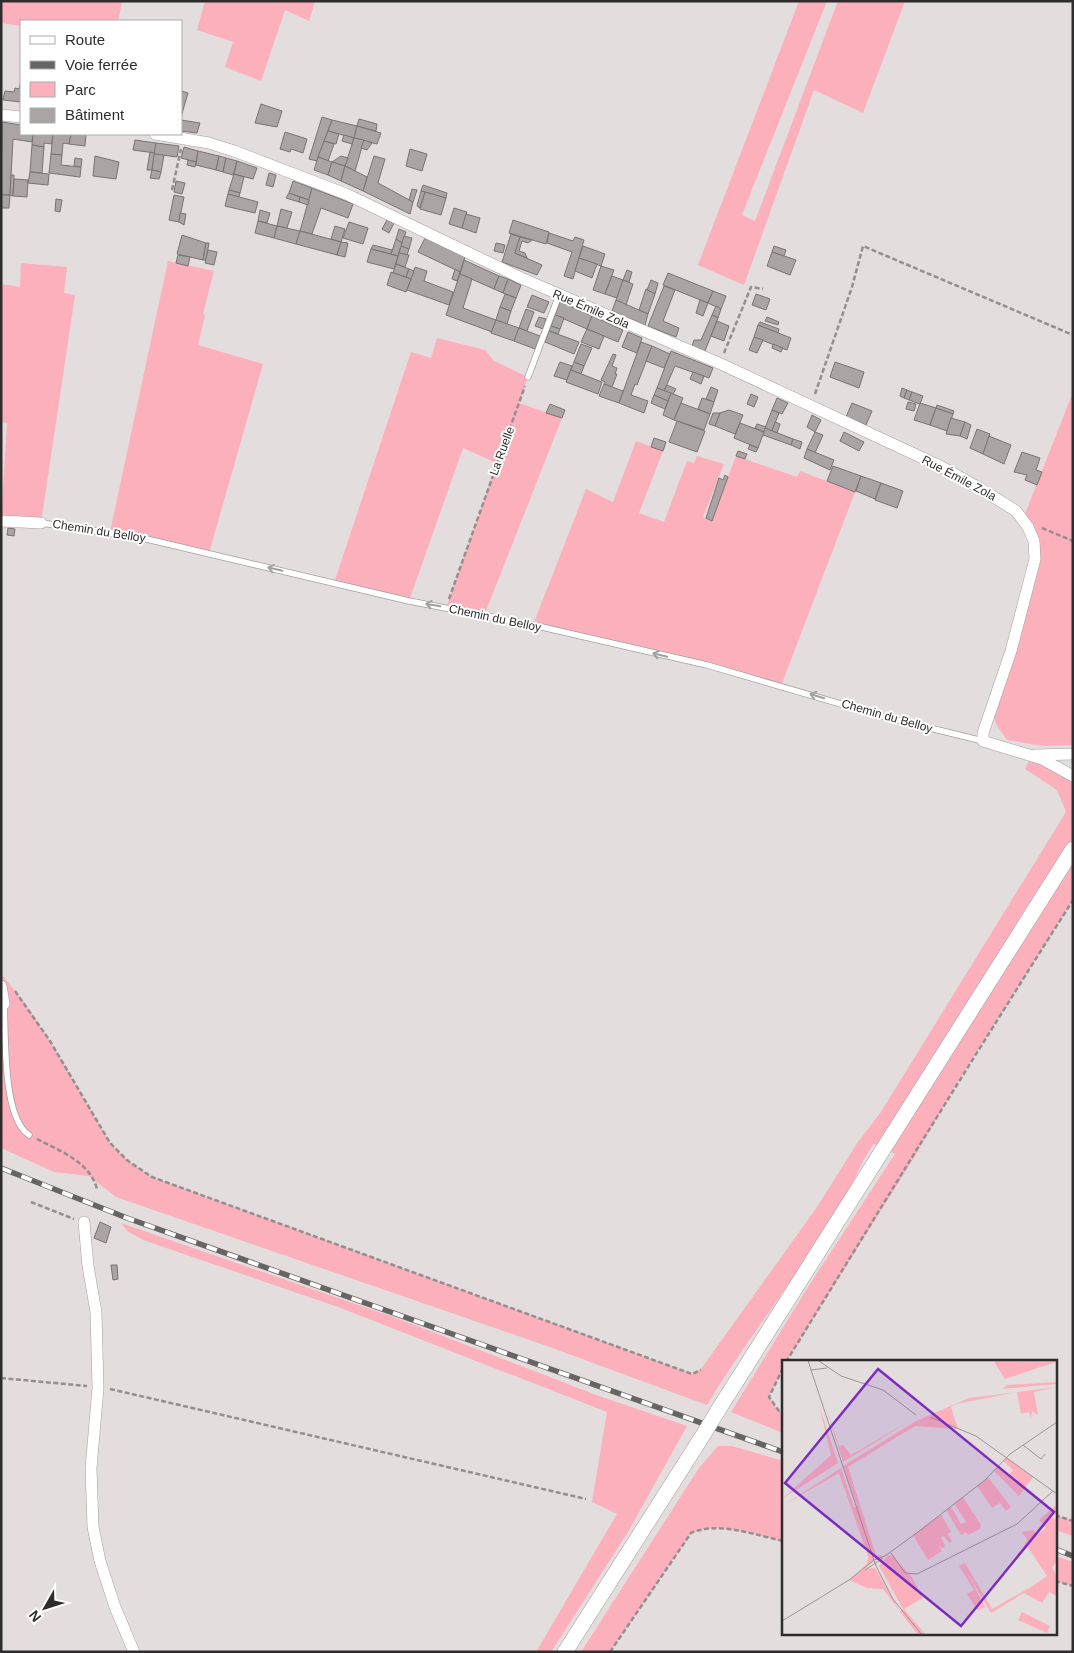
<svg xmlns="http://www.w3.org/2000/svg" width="1074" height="1653" viewBox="0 0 1074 1653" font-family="Arial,sans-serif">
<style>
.green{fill:#fcb0bb}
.building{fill:#aaa4a4;stroke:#797374}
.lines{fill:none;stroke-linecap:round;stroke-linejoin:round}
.service-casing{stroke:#a59f9f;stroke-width:7}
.minor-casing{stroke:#a59f9f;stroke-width:12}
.tertiary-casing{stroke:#a59f9f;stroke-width:16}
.path{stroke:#938f8f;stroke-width:2.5;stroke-dasharray:5 2.5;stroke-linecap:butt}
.service{stroke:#fff;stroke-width:5.5}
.minor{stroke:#fff;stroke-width:11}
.tertiary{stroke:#fff;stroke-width:15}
.rail-casing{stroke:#676464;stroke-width:5.5}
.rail{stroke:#fff;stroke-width:4;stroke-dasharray:11;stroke-linecap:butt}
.tertiary-bridge-casing{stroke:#a59f9f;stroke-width:16;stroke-linecap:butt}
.tertiary-bridge{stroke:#fff;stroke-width:15}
.oneway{stroke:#a1a0a0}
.labels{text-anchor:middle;stroke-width:4;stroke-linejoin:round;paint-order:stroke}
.street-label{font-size:12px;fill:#2e2c2c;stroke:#fff}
.inset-road{fill:none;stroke:#9b9696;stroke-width:1}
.view{fill:#7b2cbf;fill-opacity:0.15;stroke:#7b2cbf;stroke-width:2.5}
.inset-edge{fill:none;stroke:#2e2c2c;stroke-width:2.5}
</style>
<rect width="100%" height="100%" fill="#e3dddd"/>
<!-- green -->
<g class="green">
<polygon points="1,1 122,1 118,21 21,21 21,26 1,23"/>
<polygon points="205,1 315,1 309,21 285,10 261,81 225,67 233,42 197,30"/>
<polygon points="799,1 827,1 742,215 755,221 838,1 905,1 863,113 814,90 744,285 698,265"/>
<polygon points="168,261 214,271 203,314 205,315 198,345 263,364 209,553 110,532"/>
<polygon points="21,263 67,267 64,293 75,295 41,523 1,521 7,423 1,422 1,284 20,287"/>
<polygon points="437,338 485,350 494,361 528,377 519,403 562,418 484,616 446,608 497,463 463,448 409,601 334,583 411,352 431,358"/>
<polygon points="1073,392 1073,745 1044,746 1007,740 996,724 992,708 1035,559 1025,514"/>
<polygon points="636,441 663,451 639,513 664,522 687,461 694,463 697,456 724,464 703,517 711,520 736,456 797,477 800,471 855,492 781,686 707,665 533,625 586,489 613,502"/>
<path d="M1032,755l41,21v124l-116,183 -45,78 -126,201h-3v6l-14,29 10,14 4,1v21l-52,-21 77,-125 87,-133 -21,-10c-15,19 -21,43 -34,64 -42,67 -92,129 -133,197l-163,-60 -428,-148 -27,-21 -35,-4 -53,-24v-174l23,28 26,39 60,102 18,18 24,16 540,197 9,-5 116,-162 41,-65 23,-30 185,-300 -9,-22 -32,-21z"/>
<polygon points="121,1223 396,1318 599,1396 687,1426 628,1532 551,1652 536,1652 617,1514 592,1502 607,1412 338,1307 143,1240 127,1231"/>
<path d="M718,1446h14l51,15v80c-28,-6 -65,-20 -92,-8l-81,119h-29l118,-184z"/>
<polygon points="1055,1515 1073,1521 1073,1536 1055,1530"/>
<polygon points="1055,1556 1073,1562 1073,1586 1055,1581"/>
</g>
<!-- building -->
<g class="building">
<polygon points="21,80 21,102 3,100 5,91 14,92 15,88 19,89"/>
<polygon points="182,91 188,93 181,117 181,93"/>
<polygon points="261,104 282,111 277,127 255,123"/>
<polygon points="322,117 332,120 317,161 309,159"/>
<polygon points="359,119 377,124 376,131 357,126"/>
<polygon points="181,120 200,123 197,133 181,131"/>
<polygon points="332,120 357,126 354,138 328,131"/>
<polygon points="2,122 21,125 21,134 33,134 32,142 13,139 10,195 1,195"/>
<polygon points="357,126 381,133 377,144 354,138"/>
<polygon points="328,131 339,134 336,144 324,141"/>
<polygon points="285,132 307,139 303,153 291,149 290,152 280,149"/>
<polygon points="33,134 53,134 52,144 44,143 44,147 32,145"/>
<polygon points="53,134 71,134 69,144 63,143 62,155 51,154"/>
<polygon points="71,134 86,134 85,146 69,144"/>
<polygon points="344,135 354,138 352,144 342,141"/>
<polygon points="354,138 364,140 355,171 345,166"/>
<polygon points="135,140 156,143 155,153 133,150"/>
<polygon points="364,140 372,143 367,150 361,148"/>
<polygon points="324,141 334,144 328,161 318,157"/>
<polygon points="156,143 179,146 177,157 154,154"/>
<polygon points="32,145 44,147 42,173 30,172"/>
<polygon points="184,147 198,151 196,162 181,158"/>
<polygon points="410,149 427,154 422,171 406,166"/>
<polygon points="198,151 219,156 216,170 196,165"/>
<polygon points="150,152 155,153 152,170 147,170"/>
<polygon points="51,154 62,155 61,165 81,167 80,177 49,173"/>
<polygon points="154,154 164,155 161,172 152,170"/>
<polygon points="95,156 119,162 116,179 93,176"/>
<polygon points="219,156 226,158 223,172 216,170"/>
<polygon points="341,156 348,158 345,166 332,162"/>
<polygon points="374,156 385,159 378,183 413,202 410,214 363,191"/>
<polygon points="318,157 332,162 328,175 314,170"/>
<polygon points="75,158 82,159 81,167 74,166"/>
<polygon points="226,158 237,161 233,175 223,172"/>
<polygon points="188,160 196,162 195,167 187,165"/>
<polygon points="237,161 257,168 253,179 234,174"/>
<polygon points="332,162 345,166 341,181 328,175"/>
<polygon points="345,166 367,177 363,191 341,181"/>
<polygon points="152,170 161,172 159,179 150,178"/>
<polygon points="30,172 49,174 48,185 28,183"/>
<polygon points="269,173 276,175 273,187 266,185"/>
<polygon points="234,174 244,177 240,193 229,190"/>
<polygon points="11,175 14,175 13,196 10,195"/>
<polygon points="14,179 28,180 27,197 13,196"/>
<polygon points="176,181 185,183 182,194 174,192"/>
<polygon points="293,181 312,188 309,200 289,193"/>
<polygon points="423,185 447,193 446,198 421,191"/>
<polygon points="312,188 353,204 348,218 321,208 312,234 300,231"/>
<polygon points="412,189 417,190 413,202 409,200"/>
<polygon points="229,190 240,193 239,197 228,194"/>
<polygon points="421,191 425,192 420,208 417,206"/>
<polygon points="425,192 446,198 441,215 420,209"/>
<polygon points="289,193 300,197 299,202 286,198"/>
<polygon points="228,194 258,202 255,213 225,206"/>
<polygon points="1,195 10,195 9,208 1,208"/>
<polygon points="174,195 184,197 179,222 169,220"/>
<polygon points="300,197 309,200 308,205 299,202"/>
<polygon points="56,199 62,200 60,212 55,211"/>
<polygon points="454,208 467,212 462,228 449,224"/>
<polygon points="281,209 292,212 287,228 277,226"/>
<polygon points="260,210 270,213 267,223 258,221"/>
<polygon points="180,213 186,214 184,225 179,222"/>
<polygon points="466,214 480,218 476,233 462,228"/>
<polygon points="387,220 394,223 389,233 382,229"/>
<polygon points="513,220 549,232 546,244 509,233"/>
<polygon points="258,221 277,226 274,238 255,233"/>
<polygon points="349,222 368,228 363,244 343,238"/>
<polygon points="277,226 300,231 296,244 274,238"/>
<polygon points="335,226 345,229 341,242 331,239"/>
<polygon points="399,229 406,232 402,243 396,239"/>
<polygon points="300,231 341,242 337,255 296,244"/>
<polygon points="549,233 573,241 575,237 584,240 573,279 564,276 572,252 547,243"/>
<polygon points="511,234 520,237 515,253 542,265 537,275 502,262"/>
<polygon points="182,235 206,243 203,260 177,254"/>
<polygon points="404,236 412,238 409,249 401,246"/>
<polygon points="520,237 532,240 528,243 522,241 519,251 525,253 527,258 515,253"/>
<polygon points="425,238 465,257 460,272 418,252"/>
<polygon points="396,239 402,243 398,256 391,254"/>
<polygon points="341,242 348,243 345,257 337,255"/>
<polygon points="206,243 209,243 206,260 203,260"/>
<polygon points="496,243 505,245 503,253 494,251"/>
<polygon points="373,245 392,250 391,254 371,249"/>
<polygon points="401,246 409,249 407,255 399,253"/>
<polygon points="583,246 605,254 601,266 579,258"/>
<polygon points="774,246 786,250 784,256 772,252"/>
<polygon points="371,249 398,256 394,269 367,262"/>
<polygon points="208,250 217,252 214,265 205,263"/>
<polygon points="772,252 796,260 790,275 767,266"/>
<polygon points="399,253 409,255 405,267 396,264"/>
<polygon points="178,255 190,257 188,266 176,263"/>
<polygon points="579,258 597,264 592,278 575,271"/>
<polygon points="464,260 499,276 494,289 460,274"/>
<polygon points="396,264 409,269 406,277 393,273"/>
<polygon points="601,266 614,270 605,294 593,290"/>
<polygon points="415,267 427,271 424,281 453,292 449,305 407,290"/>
<polygon points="409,269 414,271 411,279 406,277"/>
<polygon points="455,269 460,272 457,281 452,279"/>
<polygon points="627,270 632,272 629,282 623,280"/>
<polygon points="391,272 411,279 406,292 387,285"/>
<polygon points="668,273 713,291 708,303 663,285"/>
<polygon points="460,274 472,279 463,308 496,320 492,332 446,315"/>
<polygon points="499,276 508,279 503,293 494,289"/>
<polygon points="612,276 623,280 617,298 605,294"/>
<polygon points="508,279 521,285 516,298 503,293"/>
<polygon points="623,280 633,284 626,305 616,300"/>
<polygon points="651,280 658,283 655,294 647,290"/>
<polygon points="664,286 675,290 663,321 679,328 676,337 648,326"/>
<polygon points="646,289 655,294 648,314 639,310"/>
<polygon points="713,291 726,296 721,309 708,303"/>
<polygon points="505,294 516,298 511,311 500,307"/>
<polygon points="756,294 770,299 766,310 752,305"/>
<polygon points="532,295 549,302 544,313 527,307"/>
<polygon points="616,300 648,314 645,325 612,311"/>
<polygon points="700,300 708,303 703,316 696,313"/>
<polygon points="560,302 592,316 587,329 555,315"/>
<polygon points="716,306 721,309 718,318 712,315"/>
<polygon points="500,307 511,311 507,324 496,320"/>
<polygon points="526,309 534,312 527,331 519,328"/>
<polygon points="555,315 564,318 560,329 551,326"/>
<polygon points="712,315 718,318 705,351 692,346 694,340 701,340"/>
<polygon points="592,316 623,330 618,342 587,329"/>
<polygon points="539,317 546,319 543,329 535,326"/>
<polygon points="767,317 779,322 778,325 765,321"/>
<polygon points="496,320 519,328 514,341 491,333"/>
<polygon points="717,321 729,326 724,341 711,336"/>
<polygon points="760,322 779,329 778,333 758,325"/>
<polygon points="758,325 791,338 787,350 754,337"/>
<polygon points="551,326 560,329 558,334 549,331"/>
<polygon points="519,328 540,336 535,349 514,341"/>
<polygon points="587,329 604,336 599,349 581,342"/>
<polygon points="549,331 579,342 574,354 545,342"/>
<polygon points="628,332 642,338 637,353 622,347"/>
<polygon points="754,337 763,340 757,353 749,350"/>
<polygon points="641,342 652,346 637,385 635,384 631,395 648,401 644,413 619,403"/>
<polygon points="581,344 592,348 584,366 574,362"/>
<polygon points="773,344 783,348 781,352 772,348"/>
<polygon points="652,346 670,354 664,368 646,361"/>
<polygon points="671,351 713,368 709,378 675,366 664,391 657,388"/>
<polygon points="613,354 616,355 612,366 617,368 615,374 617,374 612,387 604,384 605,382 601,380"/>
<polygon points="560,362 572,366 567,380 554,376"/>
<polygon points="574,362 584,366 581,374 571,370"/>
<polygon points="835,362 864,372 859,388 830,377"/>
<polygon points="571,370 602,382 598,394 566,382"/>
<polygon points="693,372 704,376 701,384 690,379"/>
<polygon points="604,384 623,391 619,403 599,396"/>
<polygon points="667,385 676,389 673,394 664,391"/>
<polygon points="711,387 718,390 714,402 706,399"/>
<polygon points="657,388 671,393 668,401 654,395"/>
<polygon points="902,388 907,390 904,398 900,396"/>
<polygon points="907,390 912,392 909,400 904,398"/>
<polygon points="912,392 923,396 920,404 909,400"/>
<polygon points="671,393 683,398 674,420 663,415"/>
<polygon points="751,394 758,397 754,407 747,404"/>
<polygon points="654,395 668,401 665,409 651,403"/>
<polygon points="702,398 714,402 710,414 698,409"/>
<polygon points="777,398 788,403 782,414 772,410"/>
<polygon points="908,402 916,404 914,411 906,409"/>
<polygon points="681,403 710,414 704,430 674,420"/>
<polygon points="852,403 872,411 866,425 846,417"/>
<polygon points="920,403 936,408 930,425 914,420"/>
<polygon points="550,404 565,410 562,418 546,413"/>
<polygon points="937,405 954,411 953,414 936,408"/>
<polygon points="936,408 953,414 947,431 930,425"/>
<polygon points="729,410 743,415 735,434 715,426 720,413"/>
<polygon points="772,410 779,413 772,431 765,428"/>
<polygon points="713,413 720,413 715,426 709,424"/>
<polygon points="812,415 821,420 815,432 807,427"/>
<polygon points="951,418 965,422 960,436 946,434"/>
<polygon points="677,421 705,431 697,452 669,442"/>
<polygon points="775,422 780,424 777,433 772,431"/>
<polygon points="965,422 971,425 967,439 960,436"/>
<polygon points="740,423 764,432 758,448 734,438"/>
<polygon points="757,424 766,427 764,432 755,428"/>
<polygon points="765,428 793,439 791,445 763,435"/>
<polygon points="977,429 990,434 983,454 970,448"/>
<polygon points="815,432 823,435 815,453 807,449"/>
<polygon points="844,432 864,442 859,451 840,441"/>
<polygon points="989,436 1011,445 1004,464 983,454"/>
<polygon points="654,438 666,442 663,451 651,447"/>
<polygon points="793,439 802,442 800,449 791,445"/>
<polygon points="750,445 758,448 756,452 748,449"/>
<polygon points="807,449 834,460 830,470 804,458"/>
<polygon points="738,451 747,454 745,459 736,456"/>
<polygon points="1022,452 1040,458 1036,470 1042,472 1037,485 1025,480 1027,475 1014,472"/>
<polygon points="833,466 861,476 855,492 827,481"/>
<polygon points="725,475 728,477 712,521 706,518 719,478 723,480"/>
<polygon points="861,476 881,483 875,499 856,491"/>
<polygon points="881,483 903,491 897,508 875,500"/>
<polygon points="8,528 15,529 14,536 7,535"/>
<polygon points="100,1222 111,1227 106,1243 94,1238"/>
<polygon points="111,1265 117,1265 118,1279 113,1280"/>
</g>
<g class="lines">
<defs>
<g id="service">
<polyline points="528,377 559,295"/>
<polyline points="41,523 138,537 409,601 533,625 707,665 889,718 983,741"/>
<path d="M4,1004c2,31 -2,113 25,131"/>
</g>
<g id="minor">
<polyline points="1,115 21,117"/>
<polyline points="155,134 209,143 234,151 346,194 521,278 721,364 942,467 981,489 1016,511 1028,527 1034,541 1035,559 1011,651 983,733 983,741 1042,759 1073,776"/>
<polyline points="1,521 41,523"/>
<polyline points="1035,755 1073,754"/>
<polyline points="1,986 4,1004"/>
<polyline points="84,1222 88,1266 96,1312 98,1388 91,1468 93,1527 100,1561 115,1607 134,1652"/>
</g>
<g id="tertiary">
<polyline points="717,1412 1073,849"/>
<polyline points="565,1652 705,1432"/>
</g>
</defs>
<!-- service casing -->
<use href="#service" class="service-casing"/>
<!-- minor casing -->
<use href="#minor" class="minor-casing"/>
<!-- tertiary casing -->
<use href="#tertiary" class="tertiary-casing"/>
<!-- path -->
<g class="path">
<polyline points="172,190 181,149"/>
<polyline points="724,353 751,287 763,289"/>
<polyline points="815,394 852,287 863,246 1073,335"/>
<polyline points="1042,528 1073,541"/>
<polyline points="449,599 525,386"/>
<polyline points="15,991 50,1041 110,1143 128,1161 152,1177 692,1374 701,1370"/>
<path d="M37,1139c23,12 53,23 60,50"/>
<polyline points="31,1202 74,1219"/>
<path d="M786,1362c95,-155 190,-309 287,-462"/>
<polyline points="783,1368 769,1397 779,1411 783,1412"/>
<polyline points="1,1378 87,1386"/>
<polyline points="110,1389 586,1499"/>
<polyline points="1055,1515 1073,1521"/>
<polyline points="1055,1581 1073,1586"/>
<path d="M610,1652l81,-119c27,-12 64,2 92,8"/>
</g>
<!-- service -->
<use href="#service" class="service"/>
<!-- minor -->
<use href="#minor" class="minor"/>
<!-- tertiary -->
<use href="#tertiary" class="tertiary"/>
<defs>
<g id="rail">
<polyline points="1,1168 127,1218 783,1452"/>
<polyline points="1055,1549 1073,1556"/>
</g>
</defs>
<!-- rail casing -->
<use href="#rail" class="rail-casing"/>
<!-- rail -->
<use href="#rail" class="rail"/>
<defs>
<polyline id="tertiary-bridge" points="705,1432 717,1412"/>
</defs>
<!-- tertiary-bridge casing -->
<use href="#tertiary-bridge" class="tertiary-bridge-casing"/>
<!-- tertiary-bridge -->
<use href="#tertiary-bridge" class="tertiary-bridge"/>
</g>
<!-- one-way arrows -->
<defs><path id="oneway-shaft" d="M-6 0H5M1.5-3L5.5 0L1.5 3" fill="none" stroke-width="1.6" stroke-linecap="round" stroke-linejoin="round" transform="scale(1.25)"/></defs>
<g class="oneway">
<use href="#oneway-shaft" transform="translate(275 569) rotate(-167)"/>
<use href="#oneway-shaft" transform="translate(433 605) rotate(-170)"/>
<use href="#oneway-shaft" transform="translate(660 655) rotate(-167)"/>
<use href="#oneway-shaft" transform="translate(817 696) rotate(-163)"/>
</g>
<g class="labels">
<!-- street labels -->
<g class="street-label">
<text transform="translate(591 309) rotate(23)" y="4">Rue Émile Zola</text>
<text transform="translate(502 451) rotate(-70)" y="4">La Ruelle</text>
<text transform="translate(959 478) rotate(28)" y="4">Rue Émile Zola</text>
<text transform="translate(99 531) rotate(9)" y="4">Chemin du Belloy</text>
<text transform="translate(495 618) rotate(12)" y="4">Chemin du Belloy</text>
<text transform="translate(887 716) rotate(16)" y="4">Chemin du Belloy</text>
</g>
</g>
<!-- overview -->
<g transform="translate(782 1360)">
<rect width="275" height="275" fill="#e3dddd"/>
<path d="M211,0h64v4l-1,-2 -51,17zM275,22v2l-55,5 5,-4zM275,27l-23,5 4,23 -6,-4 -1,7 -2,-6 -8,2 -4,-22 -61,12 -5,3 7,22 -43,-3 -67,41 28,88 9,1 -11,4 -9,9 10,-1 25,43 3,-2 -24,-43 9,-11 5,1 18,20 12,22 -19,11 22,26h-8l-35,-46 -16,-1 -18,-8 18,-16 1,-8 -29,-83 -57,33 59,-38 13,39 3,-1 -14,-40 73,-45 53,-23zM41,39l16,47 4,-1 8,10 62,-36 -70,43zM37,45l19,58 -56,36 49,-44zM225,98l26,19 -14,19 -25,-25 4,-4 10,9 5,-6 -10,-9zM206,117l23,30 -5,4 -6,-8 -8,5 -15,-22zM181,137l18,28 -1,4 -12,6 -2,-3 -5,3 -15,-25 5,-3 10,17 5,-2 -12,-19zM275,144v8l-5,5 5,4v42l-5,4 5,9v20l-8,-4 -7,11 -18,-10 -33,20 -24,-41 18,35 -8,3 -10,-16 7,-4 -15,-24 6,-3 27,46 39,-22 16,-11 -22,-33 3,-2 -6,-9 11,-2 4,5 9,-7 -7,-8zM159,154l10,18 -3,2 4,7 -3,2 -5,-7 -3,1 4,9 -3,3 -5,-7 5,9 -14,9 -15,-25zM240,252l28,14 -3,7 -29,-13z" fill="#fcb0bb"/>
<path class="inset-road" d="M26,0l3,10 16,-2M37,1l22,15 42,14 33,25M29,10l65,196 17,33 29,36M148,57l46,19 81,58M241,85l18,14 4,-5M109,193l14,20 12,1 100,-50 36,-33M92,200l11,-4 37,-27 63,-49 25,-26 47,-32M83,210l18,-12M0,261l67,-41 25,-20"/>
<path class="view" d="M96,9l176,143 -93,114 -176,-143z"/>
<rect width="275" height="275" class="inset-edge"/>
</g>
<!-- border -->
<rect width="1074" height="1653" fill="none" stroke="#2e2c2c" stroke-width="5"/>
<!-- legend -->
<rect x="20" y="20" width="162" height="115" fill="#ffffff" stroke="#ababab"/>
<rect x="30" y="36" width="25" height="8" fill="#ffffff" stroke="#ababab"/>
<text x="65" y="45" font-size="15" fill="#2e2c2c">Route</text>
<rect x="30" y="61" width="25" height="8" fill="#676464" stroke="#ababab"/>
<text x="65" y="70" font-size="15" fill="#2e2c2c">Voie ferrée</text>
<rect x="30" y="82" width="25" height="15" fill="#fcb0bb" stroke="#ababab"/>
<text x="65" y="95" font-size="15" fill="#2e2c2c">Parc</text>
<rect x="30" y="108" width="25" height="15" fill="#aaa4a4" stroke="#ababab"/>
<text x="65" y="120" font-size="15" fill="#2e2c2c">Bâtiment</text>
<!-- north arrow -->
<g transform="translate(45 1608) rotate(231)" stroke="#ffffff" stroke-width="4" paint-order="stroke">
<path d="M0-4L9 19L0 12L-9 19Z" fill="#2e2c2c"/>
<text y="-8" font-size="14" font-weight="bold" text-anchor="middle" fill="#2e2c2c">N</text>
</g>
</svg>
